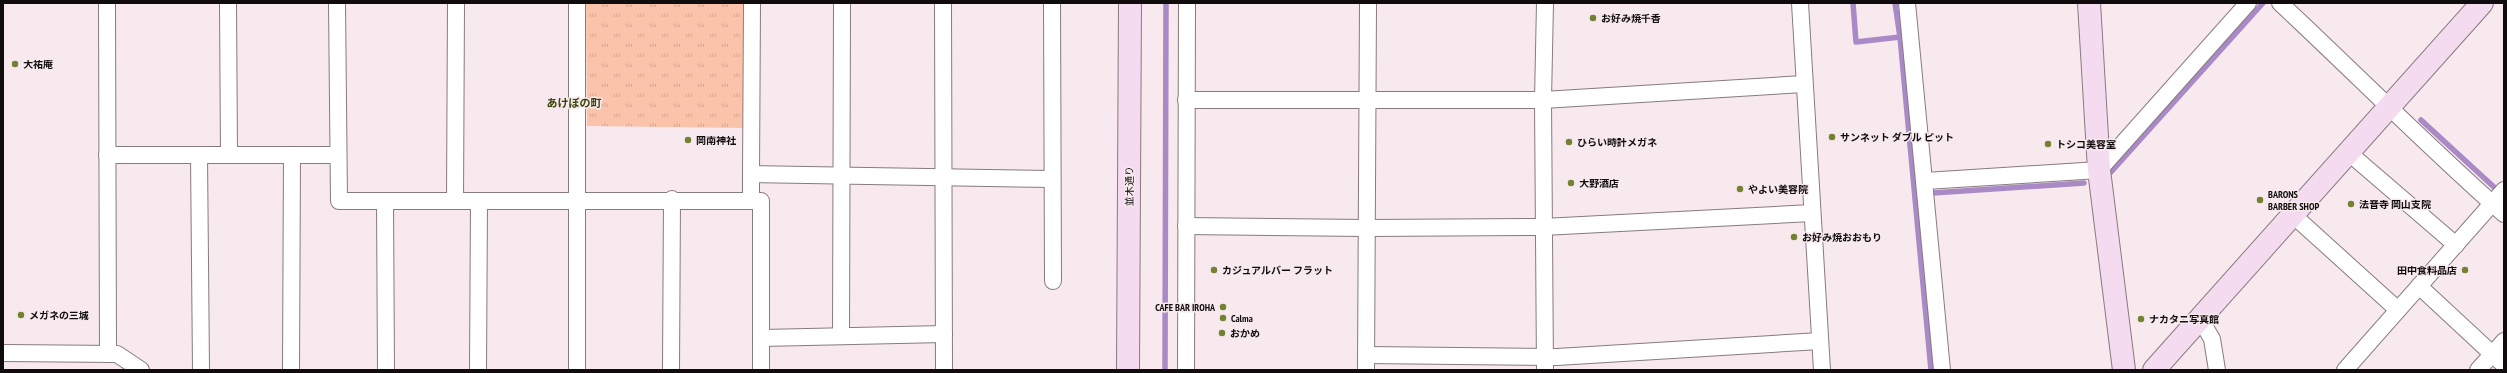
<svg xmlns="http://www.w3.org/2000/svg" width="2507" height="373" viewBox="0 0 2507 373" font-family="'PT Sans Narrow','Noto Sans JP',sans-serif">
<style>
.park{fill:url(#park-tufts)}
.lines{fill:none;stroke-linecap:round;stroke-linejoin:round}
.stream{stroke:#a989c6;stroke-width:5.5}
.street-casing{stroke:#877b7e;stroke-width:18}
.secondary-casing{stroke:#877b7e;stroke-width:24}
.street{stroke:#fff;stroke-width:16}
.secondary{stroke:#f4dbf0;stroke-width:22}
.poi-dot{fill:#728231;stroke:#f7e9ed;stroke-width:1.5}
.labels{text-anchor:middle;stroke-width:3;stroke-linejoin:round;paint-order:stroke}
.poi-label{font-size:10px;font-weight:bold;fill:#100c0d;stroke:#f7e9ed;text-anchor:start}
.street-label{font-size:10px;fill:#100c0d;stroke:#f7e9ed}
.neighbourhood-label{font-size:11px;font-weight:bold;fill:#394308;stroke:#f7e9ed}
</style>
<defs>
<pattern id="park-tufts" width="24" height="20" patternUnits="userSpaceOnUse"><rect width="24" height="20" fill="#fbc3aa"/><path d="M3 7l-1-3M5 7V3M7 7l1-3M15 17l-1-3M17 17v-4M19 17l1-3" fill="none" stroke="#d6a691"/></pattern>
</defs>
<rect width="100%" height="100%" fill="#f7e9ed"/>
<!-- park -->
<polygon class="park" points="586,3 745,3 744,128 587,126"/>
<g class="lines">
<!-- stream -->
<g class="stream">
<polyline points="1853,3 1856,42 1900,37 1931,370"/>
<polyline points="1895,3 1900,37"/>
<polyline points="2421,120 2495,188"/>
<polyline points="2111,172 2263,3"/>
<polyline points="1933,193 2084,183"/>
<polyline points="1165,370 1166,3"/>
</g>
<defs>
<g id="street">
<polyline points="107,3 108,354"/>
<polyline points="228,3 229,155"/>
<polyline points="337,3 339,201 751,201 751,174 1052,179"/>
<polyline points="943,3 944,370"/>
<polyline points="1052,3 1053,281"/>
<polyline points="1545,3 1543,100 1545,370"/>
<polyline points="1800,3 1822,370"/>
<polyline points="1907,3 1942,370"/>
<path d="M2280,3c75,70 147,143 224,211"/>
<polyline points="1186,100 1543,100 1804,84"/>
<polyline points="2349,153 2456,245"/>
<polyline points="107,155 338,155"/>
<polyline points="199,155 201,370"/>
<polyline points="751,174 752,3"/>
<polyline points="1925,181 2099,170 2248,3"/>
<polyline points="455,201 456,3"/>
<polyline points="751,201 761,201 761,370"/>
<polyline points="385,202 386,370"/>
<polyline points="2293,215 2398,310"/>
<polyline points="1186,226 1367,228 1543,227 1812,213"/>
<polyline points="2419,286 2504,365"/>
<polyline points="2199,317 2212,339 2217,370"/>
<polyline points="841,336 842,3"/>
<polyline points="761,338 944,334"/>
<polyline points="3,353 117,354 141,370"/>
<polyline points="1366,355 1557,357 1820,341"/>
<polyline points="291,370 292,155"/>
<polyline points="478,370 479,201"/>
<polyline points="577,370 577,3"/>
<polyline points="671,370 672,199"/>
<polyline points="1186,370 1187,3"/>
<polyline points="1366,370 1368,3"/>
<polyline points="2345,370 2504,190"/>
<polyline points="2478,370 2504,341"/>
</g>
<g id="secondary">
<polyline points="2089,3 2099,170 2124,370"/>
<polyline points="1128,370 1130,3"/>
<polyline points="2154,370 2482,3"/>
</g>
</defs>
<!-- street casing -->
<use href="#street" class="street-casing"/>
<!-- secondary casing -->
<use href="#secondary" class="secondary-casing"/>
<!-- street -->
<use href="#street" class="street"/>
<!-- secondary -->
<use href="#secondary" class="secondary"/>
</g>
<!-- markers -->
<g class="poi-dot">
<circle cx="1593" cy="18" r="4"/>
<circle cx="15" cy="64" r="4"/>
<circle cx="1832" cy="137" r="4"/>
<circle cx="688" cy="140" r="4"/>
<circle cx="1569" cy="142" r="4"/>
<circle cx="2048" cy="144" r="4"/>
<circle cx="1571" cy="183" r="4"/>
<circle cx="1740" cy="189" r="4"/>
<circle cx="2260" cy="200" r="4"/>
<circle cx="2351" cy="204" r="4"/>
<circle cx="1794" cy="237" r="4"/>
<circle cx="1214" cy="270" r="4"/>
<circle cx="2465" cy="270" r="4"/>
<circle cx="1223" cy="307" r="4"/>
<circle cx="21" cy="315" r="4"/>
<circle cx="1223" cy="318" r="4"/>
<circle cx="2141" cy="319" r="4"/>
<circle cx="1222" cy="333" r="4"/>
</g>
<g class="labels">
<!-- poi labels -->
<g class="poi-label">
<text x="1601" y="22">お好み焼千香</text>
<text x="23" y="68">大祐庵</text>
<text x="1840" y="141">サンネット ダブル ピット</text>
<text x="696" y="144">岡南神社</text>
<text x="1577" y="146">ひらい時計メガネ</text>
<text x="2056" y="148">トシコ美容室</text>
<text x="1579" y="187">大野酒店</text>
<text x="1748" y="193">やよい美容院</text>
<text x="2268" y="198">BARONS<tspan x="2268" dy="12">BARBER SHOP</tspan></text>
<text x="2359" y="208">法音寺 岡山支院</text>
<text x="1802" y="241">お好み焼おおもり</text>
<text x="1222" y="274">カジュアルバー フラット</text>
<text x="2457" y="274" text-anchor="end">田中食料品店</text>
<text x="1215" y="311" text-anchor="end">CAFE BAR IROHA</text>
<text x="29" y="319">メガネの三城</text>
<text x="1231" y="322">Calma</text>
<text x="2149" y="323">ナカタニ写真館</text>
<text x="1230" y="337">おかめ</text>
</g>
<!-- street labels -->
<g class="street-label">
<text transform="translate(1129 186) rotate(-90)" y="4">並木通り</text>
</g>
<!-- neighbourhood labels -->
<g class="neighbourhood-label">
<text x="574" y="107">あけぼの町</text>
</g>
</g>
<!-- border -->
<rect width="2507" height="373" fill="none" stroke="#100c0d" stroke-width="8"/>
</svg>
